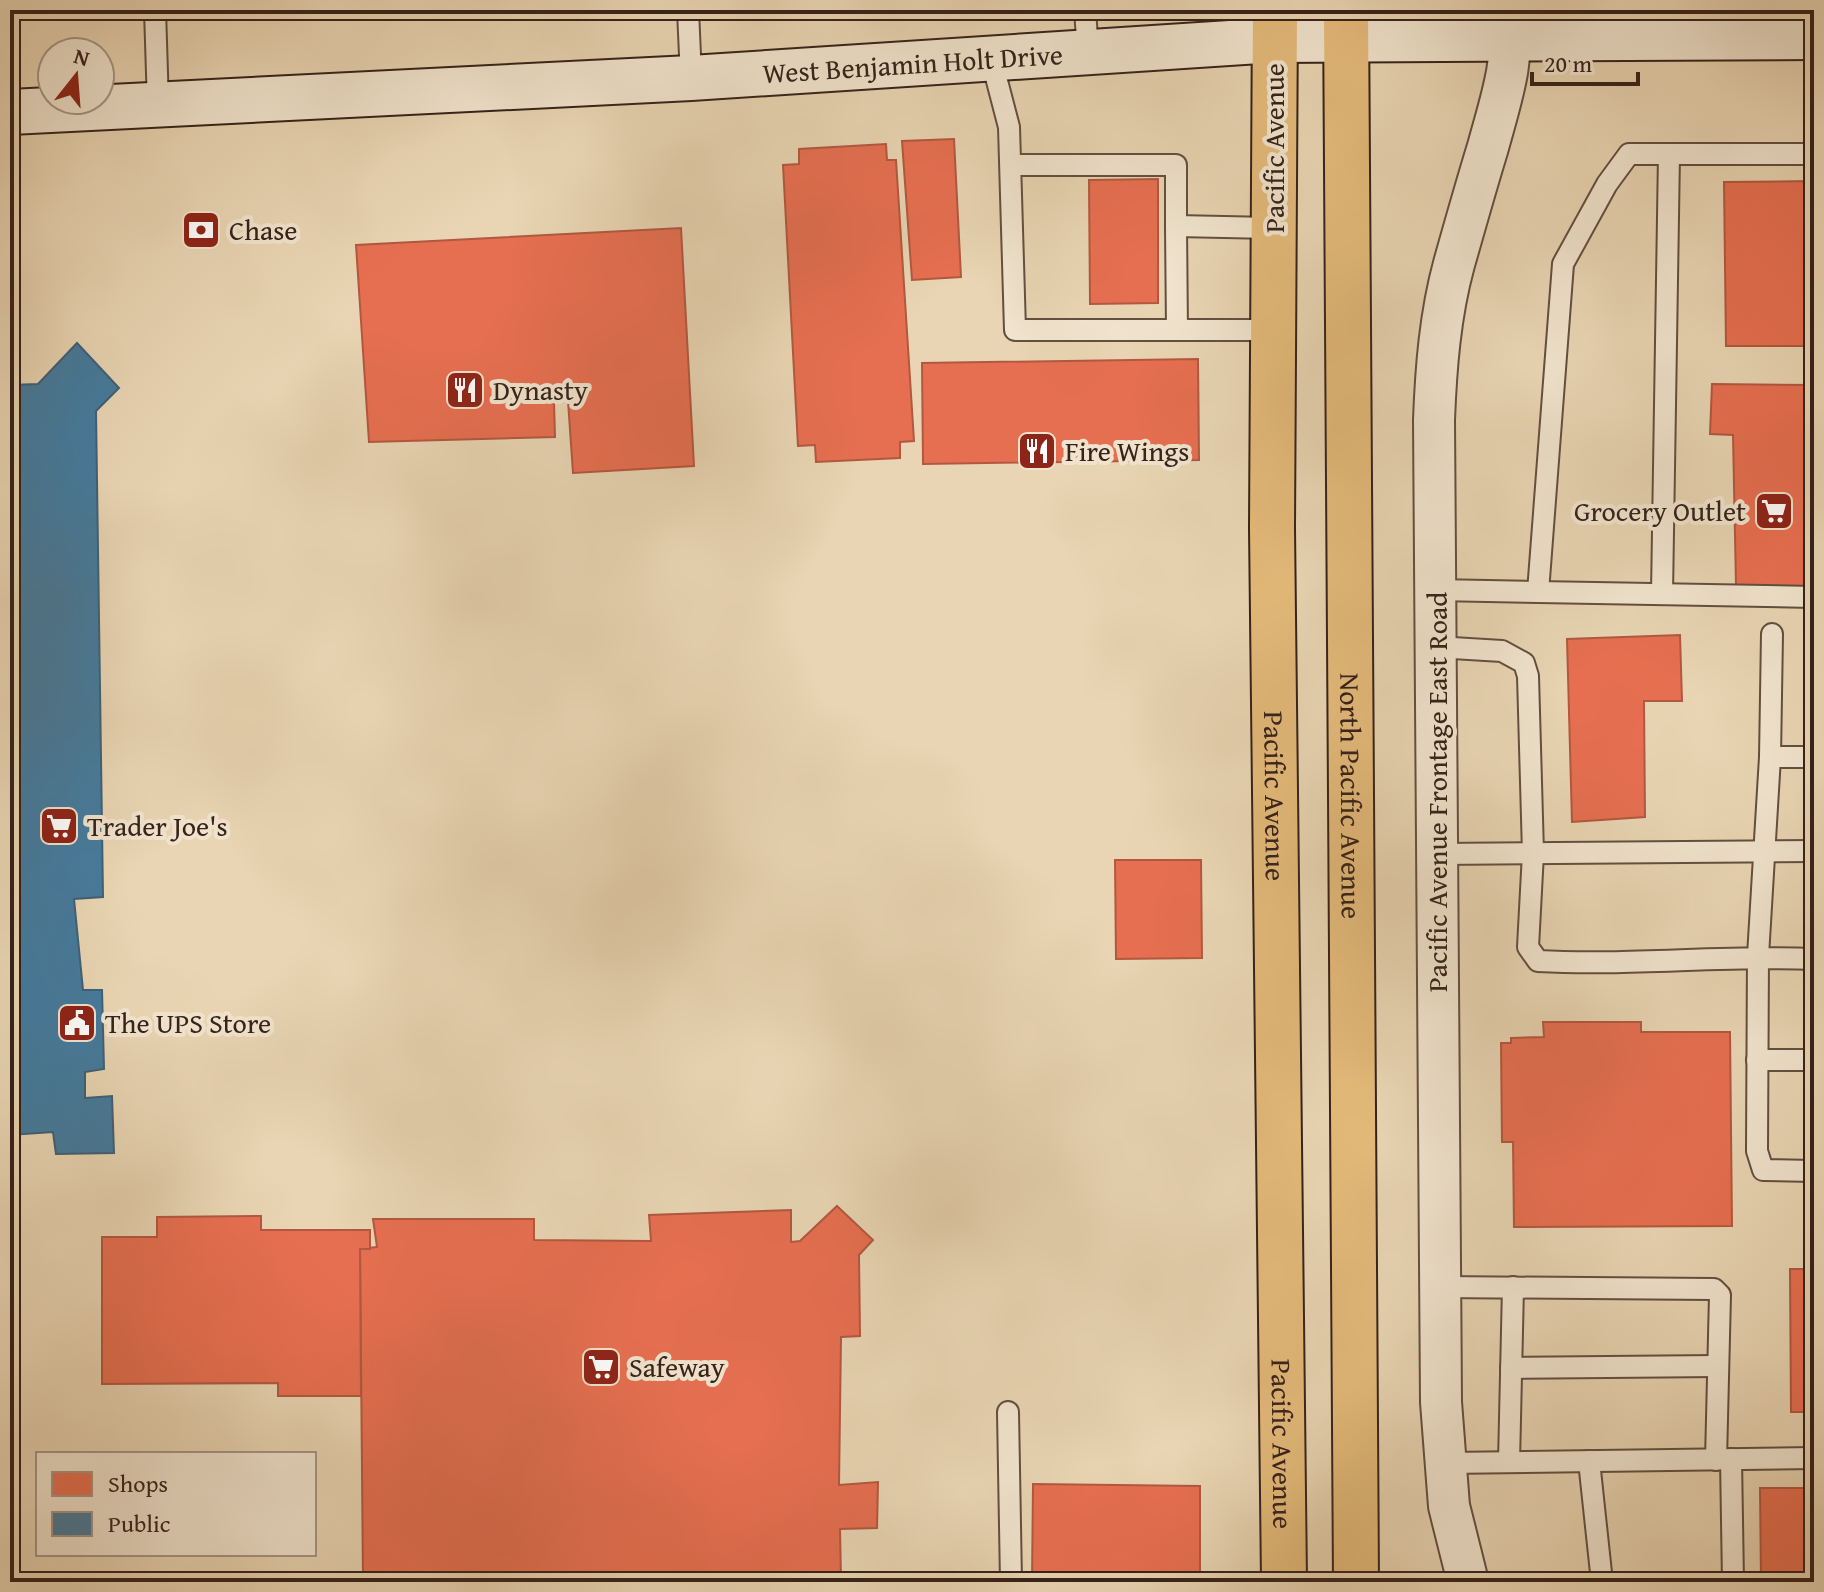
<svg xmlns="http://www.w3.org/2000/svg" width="1824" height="1592" viewBox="0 0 1824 1592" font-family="'Gentium Book Plus',serif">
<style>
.shops{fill:#e76f51;stroke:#b25840;stroke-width:2}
.public{fill:#457b9d;stroke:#406076;stroke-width:2}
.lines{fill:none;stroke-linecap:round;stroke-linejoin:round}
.service-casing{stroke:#634f40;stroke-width:24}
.minor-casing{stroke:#634f40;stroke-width:44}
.secondary-casing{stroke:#36221a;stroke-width:48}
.primary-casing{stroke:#36221a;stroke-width:48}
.service{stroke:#f1e4ce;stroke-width:20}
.minor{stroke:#f1e4ce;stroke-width:40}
.secondary{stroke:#f1e4ce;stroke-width:44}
.primary{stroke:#e4ba7a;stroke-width:44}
.labels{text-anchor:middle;stroke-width:8;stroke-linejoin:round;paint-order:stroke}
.street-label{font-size:28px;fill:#36221a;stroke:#f1e4ce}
.poi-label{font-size:28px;fill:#36221a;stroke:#f1e4ce;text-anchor:start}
</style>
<rect width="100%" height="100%" fill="#e9d5b3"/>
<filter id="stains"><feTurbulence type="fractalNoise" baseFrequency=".0025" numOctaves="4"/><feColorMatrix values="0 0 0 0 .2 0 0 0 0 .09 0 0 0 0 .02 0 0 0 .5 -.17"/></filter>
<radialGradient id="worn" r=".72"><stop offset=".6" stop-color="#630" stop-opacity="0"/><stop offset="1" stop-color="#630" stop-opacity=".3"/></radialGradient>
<!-- shops -->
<g class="shops">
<polygon points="954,139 961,277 912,280 902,141"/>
<polygon points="886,144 887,160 896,160 914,441 900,442 900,458 816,462 815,445 798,446 783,165 799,164 799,149"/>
<polygon points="1158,179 1158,303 1090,304 1089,180"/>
<polygon points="1814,181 1814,346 1726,346 1724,182"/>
<polygon points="681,228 694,466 573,473 568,401 554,402 555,437 369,442 356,245"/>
<polygon points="1198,359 1199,460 923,464 922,363"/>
<polygon points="1712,384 1814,385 1814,586 1736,586 1733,435 1710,434"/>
<polygon points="1680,635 1682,701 1644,701 1645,817 1572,822 1567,639"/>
<polygon points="1115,860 1201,860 1202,958 1116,959"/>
<polygon points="1543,1022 1641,1022 1641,1032 1730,1032 1732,1226 1514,1227 1513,1142 1502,1142 1501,1043 1511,1043 1511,1038 1544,1037"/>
<polygon points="837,1206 873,1240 859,1255 860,1336 841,1337 839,1485 878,1482 877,1528 840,1529 841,1579 694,1576 694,1582 597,1582 597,1578 363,1581 360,1249 377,1247 373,1219 534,1219 534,1240 651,1241 649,1215 791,1210 791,1242 800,1241"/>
<polygon points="261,1216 261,1230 370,1230 370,1249 360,1249 361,1396 278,1396 278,1383 102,1384 102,1237 157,1237 157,1217"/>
<polygon points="1790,1269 1814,1269 1814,1412 1791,1412"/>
<polygon points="1033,1484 1200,1486 1200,1582 1032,1582"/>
<polygon points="1760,1488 1814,1488 1814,1582 1761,1582"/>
</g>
<!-- public -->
<polygon class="public" points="77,343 119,388 96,411 103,897 74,899 83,990 102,990 104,1069 85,1072 85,1098 112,1096 114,1153 56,1154 53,1132 10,1135 10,385 38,384"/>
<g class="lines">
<defs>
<g id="service">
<polyline points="155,10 158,105"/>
<polyline points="688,10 691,78"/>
<polyline points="1085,10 1088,52"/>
<polyline points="991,58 1009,127 1015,330 1273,330"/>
<polyline points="1011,165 1176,165 1176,226 1274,228"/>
<polyline points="1176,226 1177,330"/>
<polyline points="1435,590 1814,597"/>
<polyline points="1538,592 1563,264 1607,184 1629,154 1814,154"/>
<polyline points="1662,594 1669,154"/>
<path d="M1436,647l66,4 22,12 4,13 5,177 -5,94 10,14c92,5 184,-6 276,-2"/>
<polyline points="1770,757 1772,634"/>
<polyline points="1814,757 1770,757 1758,956 1757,1151 1763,1170 1814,1171"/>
<polyline points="1437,854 1814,851"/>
<polyline points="1757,1060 1814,1060"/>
<polyline points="1440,1287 1714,1289 1720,1295 1716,1460"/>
<polyline points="1511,1368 1718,1366"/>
<polyline points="1008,1412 1011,1582"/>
<polyline points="1731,1459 1733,1582"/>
<polyline points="1589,1461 1602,1582"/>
<polyline points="1509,1462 1513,1287"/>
<polyline points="1446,1463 1814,1458"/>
</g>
<path id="minor" d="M1468,1582l-19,-76 -8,-104 -7,-982c2,-52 6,-105 20,-156 11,-39 22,-78 34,-117 13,-48 27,-86 21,-137"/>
<g id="secondary">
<path id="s1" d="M10,112l681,-34 584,-38 539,-3"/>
</g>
<g id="primary">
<path id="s2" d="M1275,10l-3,518 12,1054"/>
<path id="s3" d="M1346,10l10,1572"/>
</g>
</defs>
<!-- service casing -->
<use href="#service" class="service-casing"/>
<!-- minor casing -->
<use href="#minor" class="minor-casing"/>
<!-- secondary casing -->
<use href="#secondary" class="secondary-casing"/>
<!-- primary casing -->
<use href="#primary" class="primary-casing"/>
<!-- service -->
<use href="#service" class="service"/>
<!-- minor -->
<use href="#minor" class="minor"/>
<!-- secondary -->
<use href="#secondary" class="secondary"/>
<!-- primary -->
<use href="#primary" class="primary"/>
</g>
<!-- icons -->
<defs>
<symbol id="bank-square" viewBox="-11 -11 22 22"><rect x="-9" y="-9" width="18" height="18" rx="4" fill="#8f2418" stroke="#f1e4ce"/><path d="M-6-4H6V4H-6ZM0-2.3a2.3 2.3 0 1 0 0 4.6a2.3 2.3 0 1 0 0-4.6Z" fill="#fff"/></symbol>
<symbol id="restaurant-square" viewBox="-11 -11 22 22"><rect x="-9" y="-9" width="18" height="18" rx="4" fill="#8f2418" stroke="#f1e4ce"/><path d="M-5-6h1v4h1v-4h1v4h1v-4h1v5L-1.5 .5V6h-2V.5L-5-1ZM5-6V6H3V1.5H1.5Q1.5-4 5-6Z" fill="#fff"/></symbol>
<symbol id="supermarket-square" viewBox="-11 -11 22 22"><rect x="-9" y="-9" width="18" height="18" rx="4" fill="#8f2418" stroke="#f1e4ce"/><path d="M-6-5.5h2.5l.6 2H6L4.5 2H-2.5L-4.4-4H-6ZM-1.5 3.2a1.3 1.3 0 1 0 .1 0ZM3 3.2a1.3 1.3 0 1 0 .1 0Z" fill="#fff"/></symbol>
<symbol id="civic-square" viewBox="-11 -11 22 22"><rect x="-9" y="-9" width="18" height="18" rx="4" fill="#8f2418" stroke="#f1e4ce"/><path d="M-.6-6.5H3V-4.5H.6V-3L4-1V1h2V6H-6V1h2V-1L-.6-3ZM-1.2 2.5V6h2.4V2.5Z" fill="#fff"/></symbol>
</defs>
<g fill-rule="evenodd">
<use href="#bank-square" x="179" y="208" width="44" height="44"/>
<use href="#restaurant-square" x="443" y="368" width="44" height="44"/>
<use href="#restaurant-square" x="1015" y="429" width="44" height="44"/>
<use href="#supermarket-square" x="1752" y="489" width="44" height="44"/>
<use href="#supermarket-square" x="37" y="804" width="44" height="44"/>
<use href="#civic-square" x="55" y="1001" width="44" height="44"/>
<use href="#supermarket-square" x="579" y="1345" width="44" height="44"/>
</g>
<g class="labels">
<!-- street labels -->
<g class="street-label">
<text dy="10" stroke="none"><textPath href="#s1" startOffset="904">West Benjamin Holt Drive</textPath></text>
<text transform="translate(1274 148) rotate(-90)" y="10">Pacific Avenue</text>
<text transform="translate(1437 792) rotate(-90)" y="10">Pacific Avenue Frontage East Road</text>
<text dy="10" stroke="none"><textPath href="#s2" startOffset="786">Pacific Avenue</textPath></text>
<text dy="10" stroke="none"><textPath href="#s3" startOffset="786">North Pacific Avenue</textPath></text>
<text dy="10" stroke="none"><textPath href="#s2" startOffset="1434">Pacific Avenue</textPath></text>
</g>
<!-- poi labels -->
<g class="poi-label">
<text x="229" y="240">Chase</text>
<text x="493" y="400">Dynasty</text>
<text x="1065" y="461">Fire Wings</text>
<text x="1746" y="521" text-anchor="end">Grocery Outlet</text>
<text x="87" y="836">Trader Joe's</text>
<text x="105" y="1033">The UPS Store</text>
<text x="629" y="1377">Safeway</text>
</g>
</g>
<!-- margin -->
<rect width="1824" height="1592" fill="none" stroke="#e9d5b3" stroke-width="40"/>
<rect x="12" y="12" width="1800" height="1568" fill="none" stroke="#36221a" stroke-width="4"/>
<rect x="20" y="20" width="1784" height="1552" fill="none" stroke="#36221a" stroke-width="2"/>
<!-- legend -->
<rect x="36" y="1452" width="280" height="104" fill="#f1e4ce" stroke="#a69686" stroke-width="2"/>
<rect x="52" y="1472" width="40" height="24" fill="#e76f51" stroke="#a69686" stroke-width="2"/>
<text x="108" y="1492" font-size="24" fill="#36221a">Shops</text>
<rect x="52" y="1512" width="40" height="24" fill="#457b9d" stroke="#a69686" stroke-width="2"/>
<text x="108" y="1532" font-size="24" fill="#36221a">Public</text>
<!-- north arrow -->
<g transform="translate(76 76) rotate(17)"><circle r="38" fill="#f1e4ce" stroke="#a69686" stroke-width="2"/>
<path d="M0-6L14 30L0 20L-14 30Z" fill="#8f2418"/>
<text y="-12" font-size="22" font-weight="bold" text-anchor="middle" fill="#36221a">N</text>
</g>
<!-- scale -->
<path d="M1532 72v12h106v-12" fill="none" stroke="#36221a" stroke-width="4"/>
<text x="1544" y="72" font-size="24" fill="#36221a" stroke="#f1e4ce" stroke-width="6" paint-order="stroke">20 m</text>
<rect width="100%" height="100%" filter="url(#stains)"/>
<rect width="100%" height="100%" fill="url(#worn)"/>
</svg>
